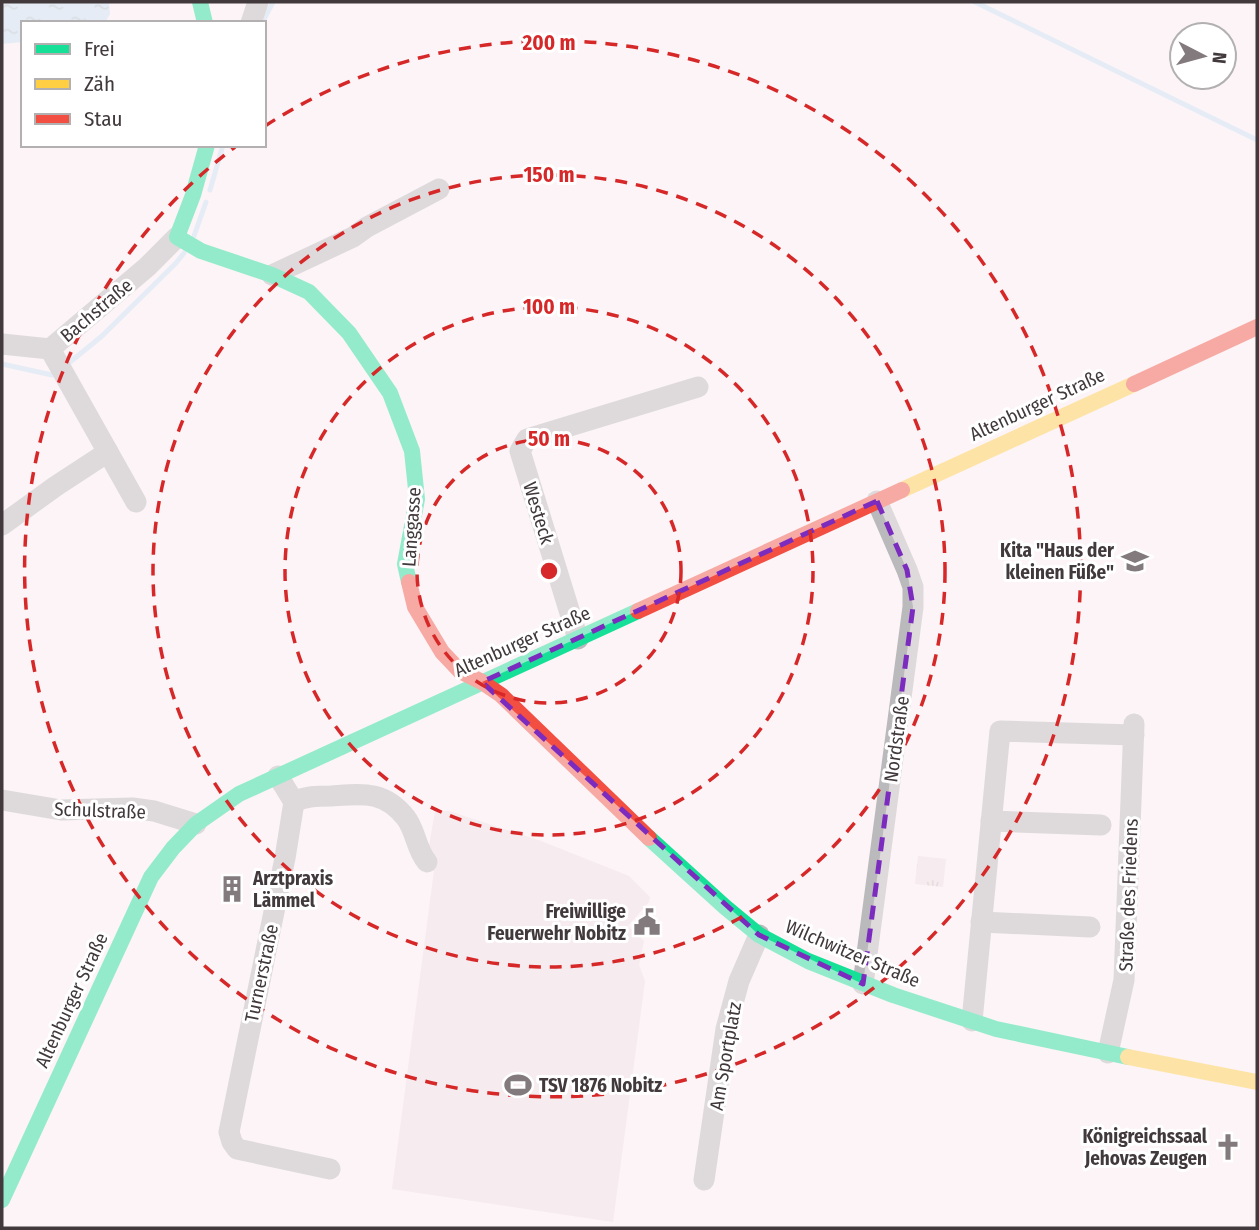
<svg xmlns="http://www.w3.org/2000/svg" width="1259" height="1230" viewBox="0 0 1259 1230" font-family="'Fira Sans Condensed',sans-serif">
<style>
.grass{fill:url(#grass-tufts)}
.pitch{fill:#f0dfe4}
.water{fill:url(#water-ripples)}
.lines{fill:none;stroke-linecap:round;stroke-linejoin:round}
.stream{stroke:#cde3f3;stroke-width:5}
.street{stroke:#bab9bb;stroke-width:21}
.fast{stroke:#16e098;stroke-width:16}
.slow{stroke:#ffcf43;stroke-width:16}
.jam{stroke:#f24e42;stroke-width:16}
.marked{fill:none;stroke:#7b2cbf;stroke-width:5;stroke-dasharray:14 9;stroke-linejoin:round}
.ring{fill:none;stroke:#d62828;stroke-width:3.5;stroke-dasharray:12 9}
.labels{text-anchor:middle;stroke-width:6;stroke-linejoin:round;paint-order:stroke}
.street-label{font-size:19px;fill:#41393b;stroke:#fff}
.poi-label{font-size:19px;font-weight:bold;fill:#41393b;stroke:#fff;text-anchor:end}
.centre{fill:#d62828;stroke:#fff;stroke-width:3.5}
.ring-label{font-size:21px;text-anchor:middle;font-weight:bold;fill:#d62828;stroke:#fff;stroke-width:6;stroke-linejoin:round;paint-order:stroke}
</style>
<defs>
<pattern id="grass-tufts" width="24" height="20" patternUnits="userSpaceOnUse" patternTransform="scale(1.75)"><rect width="24" height="20" fill="#f0dfe4"/><path d="M3 7l-1-3M5 7V3M7 7l1-3M15 17l-1-3M17 17v-4M19 17l1-3" fill="none" stroke="#cfc0c4"/></pattern>
<pattern id="water-ripples" width="26" height="14" patternUnits="userSpaceOnUse" patternTransform="scale(1.75)"><rect width="26" height="14" fill="#cde3f3"/><path d="M2 4q2-2 4 0t4 0M15 11q2-2 4 0t4 0" fill="none" stroke="#b1c4d1"/></pattern>
</defs>
<rect width="100%" height="100%" fill="#fcf4f6"/>
<!-- grass -->
<polygon class="grass" points="918,856 946,859 943,887 915,884"/>
<!-- pitch -->
<polygon class="pitch" points="435,811 449,811 541,841 629,876 650,897 649,902 628,926 644,941 639,965 645,981 613,1222 392,1189 434,871 425,870"/>
<!-- water -->
<polygon class="water" points="2,2 109,2 110,14 105,23 23,23 23,42 2,44"/>
<g class="lines">
<!-- stream -->
<g class="stream">
<polyline points="975,2 1257,140"/>
<polyline points="262,23 273,2"/>
<polyline points="210,190 223,145"/>
<polyline points="194,236 206,202"/>
<polyline points="2,364 52,375 56,372"/>
<polyline points="64,367 102,336 176,263 184,253"/>
</g>
<!-- street -->
<g class="street">
<polyline points="251,23 258,2"/>
<polyline points="272,275 353,237 367,227 439,189"/>
<polyline points="2,344 50,349 147,267 177,237"/>
<polyline points="50,349 136,502"/>
<polyline points="2,525 56,486 108,452"/>
<polyline points="578,639 520,451 527,439 698,387"/>
<polyline points="278,776 294,802 285,858 229,1132 232,1142 237,1149 330,1169"/>
<polyline points="2,800 61,810 132,808 154,811 196,824"/>
<path d="M294,802c12,-6 23,-6 37,-6 31,-2 53,-6 75,22 10,13 10,31 21,44"/>
<polyline points="991,821 1101,825"/>
<polyline points="981,922 1090,927"/>
<polyline points="863,984 913,607 913,587 907,570 877,501"/>
<polyline points="972,1021 1000,731 1134,735"/>
<polyline points="1108,1053 1124,980 1134,724"/>
<polyline points="704,1180 726,1029 739,981 759,935"/>
</g>
<!-- fast -->
<g class="fast">
<polyline points="200,2 205,23"/>
<polyline points="207,145 193,195 177,237 201,251 272,275 309,292 349,333 390,393 412,451 417,499 405,564 409,582"/>
<polyline points="649,838 725,907 759,935 808,961 893,995 996,1029 1128,1057"/>
<polyline points="2,1200 151,877 173,848 196,824 239,794 638,611"/>
</g>
<!-- slow -->
<g class="slow">
<polyline points="902,490 1134,384"/>
<polyline points="1128,1057 1257,1082"/>
</g>
<!-- jam -->
<g class="jam">
<polyline points="1134,384 1257,327"/>
<polyline points="409,582 415,607 442,652 460,671 482,682 501,695 649,838"/>
<polyline points="638,611 902,490"/>
</g>
</g>
<!-- marked area -->
<path d="M0 0H1259V1230H0ZM877,501l30,69 6,37 -50,377 -104,-49 -277,-253z" fill="#fcf4f6" fill-opacity=".55" fill-rule="evenodd"/>
<path class="marked" d="M877,501l30,69 6,37 -50,377 -104,-49 -277,-253z"/>
<!-- distance rings -->
<g class="ring">
<circle cx="549" cy="571" r="132"/>
<circle cx="549" cy="571" r="264"/>
<circle cx="549" cy="571" r="396"/>
<path d="M265 126A528 528 0 1 1 235 147"/>
</g>
<!-- icons -->
<defs>
<symbol id="school-bare" viewBox="-9 -9 18 18"><path d="M0-5L7-2L0 1L-7-2ZM-4 1L0 2.5L4 1V4Q0 6-4 4Z" fill="#827a7c" stroke="#fff" stroke-width="2.5" paint-order="stroke"/></symbol>
<symbol id="building-bare" viewBox="-9 -9 18 18"><path d="M-4-6H4V6H1V3H-1V6H-4ZM-2.5-4.3h1.7v1.8h-1.7ZM.8-4.3h1.7v1.8H.8ZM-2.5-1h1.7V.8h-1.7ZM.8-1h1.7V.8H.8Z" fill="#827a7c" stroke="#fff" stroke-width="2.5" paint-order="stroke"/></symbol>
<symbol id="civic-bare" viewBox="-9 -9 18 18"><path d="M-.6-6.5H3V-4.5H.6V-3L4-1V1h2V6H-6V1h2V-1L-.6-3ZM-1.2 2.5V6h2.4V2.5Z" fill="#827a7c" stroke="#fff" stroke-width="2.5" paint-order="stroke"/></symbol>
<symbol id="stadium-bare" viewBox="-9 -9 18 18"><path d="M0-5a6.5 5 0 1 0 0 10a6.5 5 0 1 0 0-10ZM-3.5-1.8h7v3.6h-7Z" fill="#827a7c" stroke="#fff" stroke-width="2.5" paint-order="stroke"/></symbol>
<symbol id="church-bare" viewBox="-9 -9 18 18"><path d="M-1.2-6h2.4v3.5h3.3v2.4h-3.3V6h-2.4V-.1h-3.3v-2.4h3.3Z" fill="#827a7c" stroke="#fff" stroke-width="2.5" paint-order="stroke"/></symbol>
</defs>
<g fill-rule="evenodd">
<use href="#school-bare" x="1116" y="542" width="38" height="38"/>
<use href="#building-bare" x="213" y="870" width="38" height="38"/>
<use href="#civic-bare" x="628" y="903" width="38" height="38"/>
<use href="#stadium-bare" x="499" y="1066" width="38" height="38"/>
<use href="#church-bare" x="1209" y="1128" width="38" height="38"/>
</g>
<g class="labels">
<!-- street labels -->
<g class="street-label">
<text transform="translate(96 310) rotate(-40)" y="7">Bachstraße</text>
<text transform="translate(1037 404) rotate(-25)" y="7">Altenburger Straße</text>
<text transform="translate(539 513) rotate(73)" y="7">Westeck</text>
<text transform="translate(411 527) rotate(-86)" y="7">Langgasse</text>
<text transform="translate(522 641) rotate(-24)" y="7">Altenburger Straße</text>
<text transform="translate(896 739) rotate(-82)" y="7">Nordstraße</text>
<text transform="translate(100 810) rotate(2)" y="7">Schulstraße</text>
<text transform="translate(1128 895) rotate(-88)" y="7">Straße des Friedens</text>
<text transform="translate(853 953) rotate(23)" y="7">Wilchwitzer Straße</text>
<text transform="translate(261 973) rotate(-78)" y="7">Turnerstraße</text>
<text transform="translate(71 1000) rotate(-65)" y="7">Altenburger Straße</text>
<text transform="translate(725 1056) rotate(-80)" y="7">Am Sportplatz</text>
</g>
<!-- poi labels -->
<g class="poi-label">
<text x="1114" y="557">Kita "Haus der<tspan x="1114" dy="22">kleinen Füße"</tspan></text>
<text x="253" y="885" text-anchor="start">Arztpraxis<tspan x="253" dy="22">Lämmel</tspan></text>
<text x="626" y="918">Freiwillige<tspan x="626" dy="22">Feuerwehr Nobitz</tspan></text>
<text x="539" y="1092" text-anchor="start">TSV 1876 Nobitz</text>
<text x="1207" y="1143">Königreichssaal<tspan x="1207" dy="22">Jehovas Zeugen</tspan></text>
</g>
</g>
<circle cx="549" cy="571" r="10" class="centre"/>
<g class="ring-label">
<text x="549" y="50">200 m</text>
<text x="549" y="182">150 m</text>
<text x="549" y="314">100 m</text>
<text x="549" y="446">50 m</text>
</g>
<!-- border -->
<rect width="1259" height="1230" fill="none" stroke="#41393b" stroke-width="7"/>
<!-- legend -->
<rect x="21" y="21" width="245" height="126" fill="#ffffff" stroke="#b3b0b1" stroke-width="2"/>
<rect x="35" y="44" width="35" height="10" fill="#16e098" stroke="#b3b0b1" stroke-width="2"/>
<text x="84" y="56" font-size="21" fill="#41393b">Frei</text>
<rect x="35" y="79" width="35" height="10" fill="#ffcf43" stroke="#b3b0b1" stroke-width="2"/>
<text x="84" y="91" font-size="21" fill="#41393b">Zäh</text>
<rect x="35" y="114" width="35" height="10" fill="#f24e42" stroke="#b3b0b1" stroke-width="2"/>
<text x="84" y="126" font-size="21" fill="#41393b">Stau</text>
<!-- north arrow -->
<g transform="translate(1203 56) rotate(96)"><circle r="33" fill="#ffffff" stroke="#b3b0b1" stroke-width="2"/>
<path d="M0-5L12 26L0 18L-12 26Z" fill="#827a7c"/>
<text y="-10" font-size="19" font-weight="bold" text-anchor="middle" fill="#41393b">N</text>
</g>
</svg>
